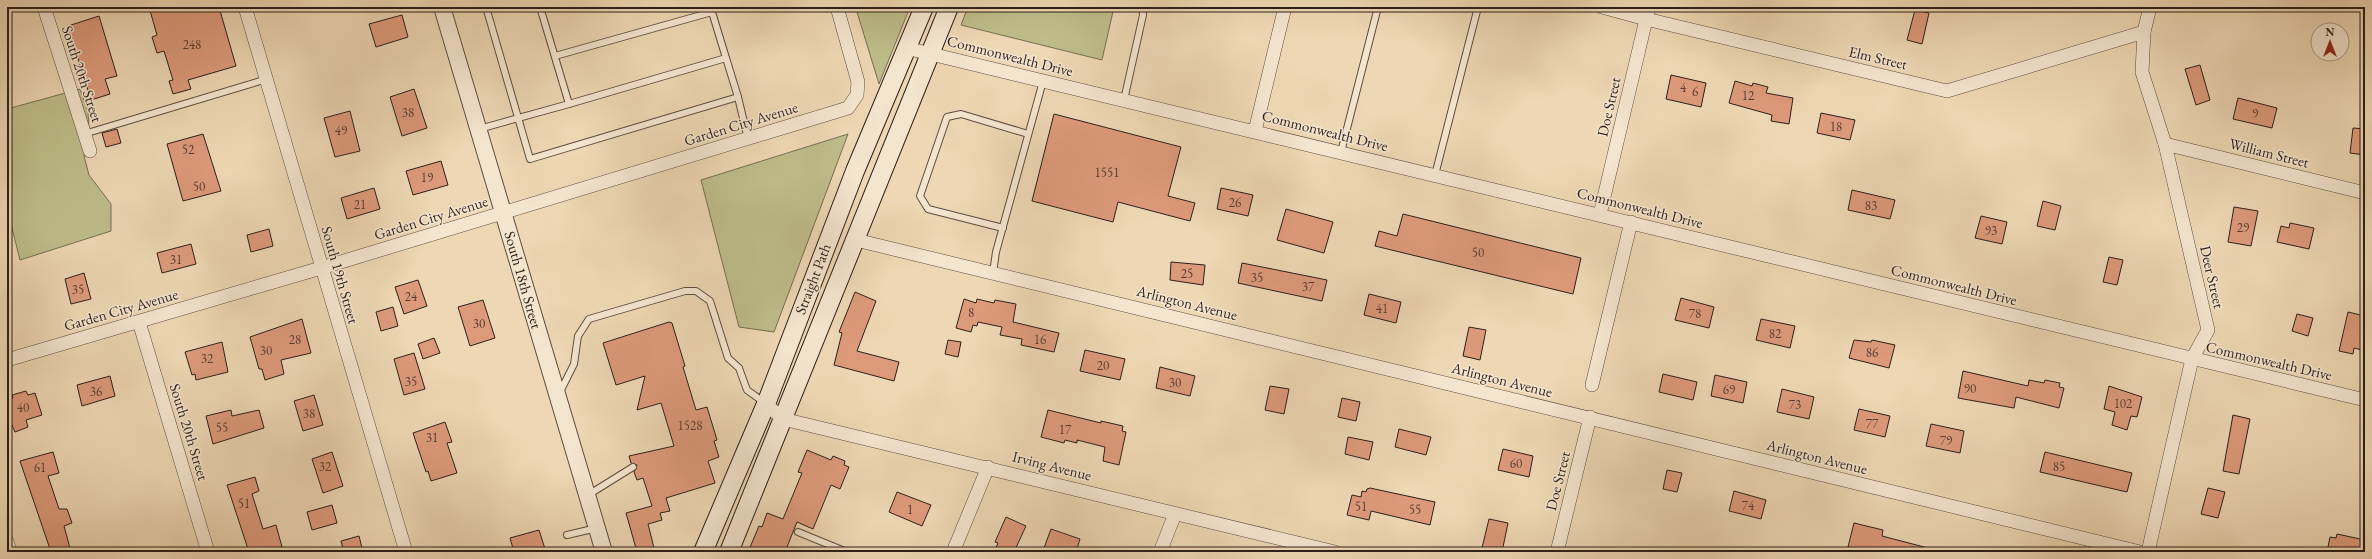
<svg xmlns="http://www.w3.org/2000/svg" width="2372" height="559" viewBox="0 0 2372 559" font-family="'EB Garamond',serif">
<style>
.green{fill:#bebd8a;stroke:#756e52}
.building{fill:#dd9a7b;stroke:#2c1f1a}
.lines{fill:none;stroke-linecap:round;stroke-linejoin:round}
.service-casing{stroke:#5c4d40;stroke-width:8}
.minor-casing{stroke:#5c4d40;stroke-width:14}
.tertiary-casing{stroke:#5c4d40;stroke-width:18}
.secondary-casing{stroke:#2c1f1a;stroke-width:20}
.service{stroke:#f4e5ce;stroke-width:6}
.minor{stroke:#f4e5ce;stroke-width:13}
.tertiary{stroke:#f4e5ce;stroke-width:16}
.secondary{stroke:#f4e5ce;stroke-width:18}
.labels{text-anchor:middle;stroke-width:3;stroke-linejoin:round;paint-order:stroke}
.number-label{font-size:13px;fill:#583e32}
.street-label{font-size:15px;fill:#2c1f1a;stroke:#f4e5ce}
</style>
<rect width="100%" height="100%" fill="#eed7b4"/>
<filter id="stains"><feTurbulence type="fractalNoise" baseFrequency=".005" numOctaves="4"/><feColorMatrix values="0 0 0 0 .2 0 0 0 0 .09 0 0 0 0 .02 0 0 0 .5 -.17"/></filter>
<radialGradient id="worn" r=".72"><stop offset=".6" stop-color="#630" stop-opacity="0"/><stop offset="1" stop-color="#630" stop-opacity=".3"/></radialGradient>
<!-- green -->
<g class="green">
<polygon points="873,7 910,7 879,84 857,12"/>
<polygon points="968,7 1114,7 1102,60 961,25"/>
<polygon points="80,89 88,110 89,129 84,156 89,175 111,204 111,231 20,260 7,208 7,109"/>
<polygon points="848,134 774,332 739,327 701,180"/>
</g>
<!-- building -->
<g class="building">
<polygon points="149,7 219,7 236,66 188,80 191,89 173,94 169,81 173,80 164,51 157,53 152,37 157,35"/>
<polygon points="1915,10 1929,13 1922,44 1907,40"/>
<polygon points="402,15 408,37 376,47 369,24"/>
<polygon points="99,16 117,76 105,79 110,94 91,100 68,26"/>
<polygon points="2200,65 2210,100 2196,105 2185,69"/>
<polygon points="1671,75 1706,83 1701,107 1666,99"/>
<polygon points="1735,81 1752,86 1753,83 1768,87 1766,93 1793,98 1789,124 1771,121 1772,115 1729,103"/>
<polygon points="414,89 427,128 402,136 390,97"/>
<polygon points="2238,98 2277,108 2272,128 2233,119"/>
<polygon points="350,111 360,151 335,157 324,118"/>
<polygon points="1821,113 1855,120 1850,140 1817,133"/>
<polygon points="1054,114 1181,147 1168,196 1195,203 1190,221 1118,202 1113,222 1032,201"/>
<polygon points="2353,128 2365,129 2365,155 2350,153"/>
<polygon points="117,129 121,143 106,147 102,133"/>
<polygon points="203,134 221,191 183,201 167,144"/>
<polygon points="441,161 448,185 413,195 406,171"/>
<polygon points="374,188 380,209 347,219 341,198"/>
<polygon points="1221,188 1253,195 1248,216 1217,209"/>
<polygon points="1852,190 1895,200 1890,219 1848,210"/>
<polygon points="2043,201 2061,206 2055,230 2037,226"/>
<polygon points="2234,207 2258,211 2251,246 2228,242"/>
<polygon points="1286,209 1333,222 1324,253 1277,240"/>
<polygon points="1403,214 1581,258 1573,294 1375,246 1379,231 1397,236"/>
<polygon points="1981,216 2007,222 2002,244 1975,238"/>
<polygon points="2290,223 2314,228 2309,249 2277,242 2281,226 2289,228"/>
<polygon points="269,229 273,246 251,252 247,235"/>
<polygon points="191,244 196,264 162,273 157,253"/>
<polygon points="2109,257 2123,260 2117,285 2103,282"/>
<polygon points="1171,262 1205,265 1203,285 1170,280"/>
<polygon points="1242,263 1327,280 1322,301 1238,283"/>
<polygon points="84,273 91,299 71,304 65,279"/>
<polygon points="418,280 427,306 404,314 395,287"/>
<polygon points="855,292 876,301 857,351 899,362 894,381 834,365 842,333 839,332"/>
<polygon points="1369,294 1401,302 1396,323 1364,315"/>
<polygon points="1681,298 1714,307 1709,328 1675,320"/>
<polygon points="964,299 976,303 977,299 994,303 995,300 1016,304 1013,322 1059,333 1054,352 1021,345 1022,339 1000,335 1002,327 978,322 977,326 973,325 971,332 956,328"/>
<polygon points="483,300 495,338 470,346 458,307"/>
<polygon points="393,307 398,326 381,331 376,312"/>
<polygon points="2348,312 2365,316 2365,334 2362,350 2354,348 2353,354 2339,351"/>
<polygon points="2297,314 2313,318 2308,336 2292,331"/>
<polygon points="302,319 311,353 281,360 284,374 265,380 262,369 259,369 250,337"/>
<polygon points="1761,319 1795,326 1790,348 1756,340"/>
<polygon points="669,322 672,323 685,366 683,367 696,410 707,407 717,440 714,441 719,457 708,461 715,483 666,498 670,511 660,513 662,520 648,524 655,552 637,552 626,513 652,506 643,478 637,480 634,472 637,465 631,463 629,456 674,446 661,403 637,410 645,376 616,385 603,343"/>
<polygon points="1469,327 1486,330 1480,360 1463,356"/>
<polygon points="434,338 440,353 423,359 418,344"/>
<polygon points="948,340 961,342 958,357 945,354"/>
<polygon points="1854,340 1871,342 1872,340 1895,345 1889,368 1849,358"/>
<polygon points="222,342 228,372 196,380 195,374 192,375 185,352"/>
<polygon points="1085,350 1125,359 1120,380 1080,371"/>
<polygon points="414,353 425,389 404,395 394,359"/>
<polygon points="1160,367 1195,376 1190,396 1156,388"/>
<polygon points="1963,371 2028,386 2029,380 2044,383 2045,380 2060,383 2059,387 2064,388 2059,408 2016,397 2014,408 1958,398"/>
<polygon points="1663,374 1697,382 1693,400 1659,392"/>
<polygon points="1715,375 1747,382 1743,403 1711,396"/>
<polygon points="110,376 115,396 82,406 77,385"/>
<polygon points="1270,386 1289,389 1284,414 1265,410"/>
<polygon points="2109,386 2142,397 2137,417 2131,416 2127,430 2112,425 2115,412 2104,409"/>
<polygon points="1782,389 1814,397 1809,419 1777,412"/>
<polygon points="26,391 28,395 35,393 42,415 26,420 28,427 15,432 7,414 7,400 13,398 12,395"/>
<polygon points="314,395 323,425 303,431 294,401"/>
<polygon points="1342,398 1360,402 1356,421 1338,417"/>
<polygon points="1859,409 1890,416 1885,437 1854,430"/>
<polygon points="231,410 232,416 259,410 264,428 213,444 206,416"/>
<polygon points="1048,410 1101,423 1101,421 1123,426 1122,431 1126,432 1119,465 1103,461 1105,447 1077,440 1077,443 1065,440 1064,443 1041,437"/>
<polygon points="2233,415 2250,419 2239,474 2223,471"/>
<polygon points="445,422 452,442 447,443 457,473 431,481 428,471 426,472 413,433"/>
<polygon points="1931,424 1964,431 1960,453 1926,446"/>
<polygon points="1399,429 1431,437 1426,455 1395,447"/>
<polygon points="1348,437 1373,442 1369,460 1345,454"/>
<polygon points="1503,449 1533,456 1529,477 1498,470"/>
<polygon points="807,450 831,460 833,456 845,461 844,465 849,467 840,489 831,485 813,529 797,522 785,552 748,552 759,526 762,527 767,513 783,519 802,473 798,472"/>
<polygon points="53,452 59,473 48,476 59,509 67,509 72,523 64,526 71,552 51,552 20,461"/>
<polygon points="332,452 343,486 323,493 312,459"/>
<polygon points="2045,452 2132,473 2127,492 2040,472"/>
<polygon points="1667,470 1682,473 1677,492 1663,489"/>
<polygon points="255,477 259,491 252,494 263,529 276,525 282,547 264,552 249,552 227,485"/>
<polygon points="1370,488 1435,502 1430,525 1371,511 1369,520 1347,515 1352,495 1361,497 1362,491 1366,492 1367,489"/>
<polygon points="2208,488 2225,492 2218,518 2201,514"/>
<polygon points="1734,491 1766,500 1761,519 1729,511"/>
<polygon points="897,492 931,505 922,526 889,512"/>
<polygon points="332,505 337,523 312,530 307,512"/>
<polygon points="1006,517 1026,526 1014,552 994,552 998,543 995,542"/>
<polygon points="1489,519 1508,523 1502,552 1482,548"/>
<polygon points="1854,523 1883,530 1882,536 1928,548 1927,552 1872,552 1848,547"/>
<polygon points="1051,529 1080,539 1076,552 1055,552 1044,548"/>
<polygon points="539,530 546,552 514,552 510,538"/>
<polygon points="2337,534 2365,540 2365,552 2327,552 2330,537 2336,538"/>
<polygon points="359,536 363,552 344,552 341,541"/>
</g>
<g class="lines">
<defs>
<g id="service">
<polyline points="486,7 530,159 738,97"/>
<polyline points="555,56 712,12 726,58"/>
<polyline points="1124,100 1143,15 1142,7"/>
<polyline points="569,104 726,58 738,97 748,139"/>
<polyline points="479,129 569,104 540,7"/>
<polyline points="84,134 267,79"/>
<polyline points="1341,152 1378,7"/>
<polyline points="1435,175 1478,7"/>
<polyline points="1003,228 928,209 920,196 947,117 961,114 1028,134"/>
<polyline points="993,273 996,252 1043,81"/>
<polyline points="560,392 574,364 578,336 589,319 685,291 696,291 710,301 728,358 739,368 747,390 765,403"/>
<polyline points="588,495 633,467"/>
<polyline points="798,532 847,552"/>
<polyline points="567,535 597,528"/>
<polyline points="793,551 794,552"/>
</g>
<g id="minor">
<polyline points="44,7 90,151"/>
<polyline points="245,7 406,552"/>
<polyline points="1602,7 1646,19 1947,91 2144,32"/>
<polyline points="906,48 2365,400"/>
<polyline points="1255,131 1285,7"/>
<polyline points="2165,144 2365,193"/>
<polyline points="1600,214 1649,7"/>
<polyline points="856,240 2140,552"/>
<polyline points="139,322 208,552"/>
<polyline points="7,360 321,268 848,108 857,95 858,82 837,7"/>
<polyline points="1592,385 1631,222"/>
<polyline points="766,404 783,419 1335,552"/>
<polyline points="7,541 10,552"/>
<polyline points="953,552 988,467"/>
<polyline points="1160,552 1175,514"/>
<polyline points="1557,552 1590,417"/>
<polyline points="2148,552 2192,359 2208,330 2165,144 2142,72 2144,32 2150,7"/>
</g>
<polyline id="tertiary" points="442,7 604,552"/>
<g id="secondary">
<polyline points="703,552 766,404 855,171 924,7"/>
<polyline points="729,552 949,7"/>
</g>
</defs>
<!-- service casing -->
<use href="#service" class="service-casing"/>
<!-- minor casing -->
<use href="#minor" class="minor-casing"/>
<!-- tertiary casing -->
<use href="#tertiary" class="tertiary-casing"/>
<!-- secondary casing -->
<use href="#secondary" class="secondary-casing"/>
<!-- service -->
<use href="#service" class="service"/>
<!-- minor -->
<use href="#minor" class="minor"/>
<!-- tertiary -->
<use href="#tertiary" class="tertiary"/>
<!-- secondary -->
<use href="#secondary" class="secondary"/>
</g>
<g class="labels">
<!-- number labels -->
<g class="number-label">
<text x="192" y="49">248</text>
<text x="1683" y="92">4</text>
<text x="1695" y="96">6</text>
<text x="1748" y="100">12</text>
<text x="408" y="117">38</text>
<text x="2255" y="118">9</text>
<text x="1836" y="131">18</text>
<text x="341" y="135">49</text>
<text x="188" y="154">52</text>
<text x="1107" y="177">1551</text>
<text x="427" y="182">19</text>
<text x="199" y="191">50</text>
<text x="1235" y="207">26</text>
<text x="360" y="209">21</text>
<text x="1871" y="210">83</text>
<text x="2243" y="232">29</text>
<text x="1991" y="235">93</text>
<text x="1478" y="257">50</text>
<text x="176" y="264">31</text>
<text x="1187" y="278">25</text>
<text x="1257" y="282">35</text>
<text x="1308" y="291">37</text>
<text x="78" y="294">35</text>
<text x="411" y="301">24</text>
<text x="1382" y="313">41</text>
<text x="971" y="317">8</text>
<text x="1695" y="318">78</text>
<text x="479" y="328">30</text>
<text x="1775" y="338">82</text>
<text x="295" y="344">28</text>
<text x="1040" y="344">16</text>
<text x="266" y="355">30</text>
<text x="1872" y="357">86</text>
<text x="207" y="363">32</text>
<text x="1103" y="370">20</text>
<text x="411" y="386">35</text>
<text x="1175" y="387">30</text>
<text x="1970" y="393">90</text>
<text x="1729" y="394">69</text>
<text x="96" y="396">36</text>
<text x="2123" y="408">102</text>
<text x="1795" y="409">73</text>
<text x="23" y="412">40</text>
<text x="309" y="418">38</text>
<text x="1872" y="428">77</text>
<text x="690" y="430">1528</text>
<text x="222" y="432">55</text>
<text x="1065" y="434">17</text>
<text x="432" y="442">31</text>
<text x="1946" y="445">79</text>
<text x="1516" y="468">60</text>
<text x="325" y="471">32</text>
<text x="2059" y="471">85</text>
<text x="40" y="472">61</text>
<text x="244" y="508">51</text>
<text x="1748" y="510">74</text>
<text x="1361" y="511">51</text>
<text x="910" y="514">1</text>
<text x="1415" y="514">55</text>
</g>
<!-- street labels -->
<g class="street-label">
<text transform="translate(1010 56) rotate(14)" y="5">Commonwealth Drive</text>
<text transform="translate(1878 58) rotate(13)" y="5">Elm Street</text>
<text transform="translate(82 74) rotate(72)" y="5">South 20th Street</text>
<text transform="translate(1609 107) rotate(-77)" y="5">Doe Street</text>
<text transform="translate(741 124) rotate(-17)" y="5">Garden City Avenue</text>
<text transform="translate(1325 131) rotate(14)" y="5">Commonwealth Drive</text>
<text transform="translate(2269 153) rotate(14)" y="5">William Street</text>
<text transform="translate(1640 208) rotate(14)" y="5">Commonwealth Drive</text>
<text transform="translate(431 218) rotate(-17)" y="5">Garden City Avenue</text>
<text transform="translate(340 275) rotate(74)" y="5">South 19th Street</text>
<text transform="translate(2212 277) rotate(77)" y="5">Deer Street</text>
<text transform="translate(813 279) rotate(-69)" y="5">Straight Path</text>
<text transform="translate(523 280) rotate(74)" y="5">South 18th Street</text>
<text transform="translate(1954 285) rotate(14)" y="5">Commonwealth Drive</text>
<text transform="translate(1187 303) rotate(14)" y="5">Arlington Avenue</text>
<text transform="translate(121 310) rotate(-16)" y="5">Garden City Avenue</text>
<text transform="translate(2269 361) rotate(13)" y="5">Commonwealth Drive</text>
<text transform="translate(1502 380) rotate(14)" y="5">Arlington Avenue</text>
<text transform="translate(189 432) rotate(73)" y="5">South 20th Street</text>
<text transform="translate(1817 457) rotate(14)" y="5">Arlington Avenue</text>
<text transform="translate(1052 466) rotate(14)" y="5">Irving Avenue</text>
<text transform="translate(1558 481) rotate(-76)" y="5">Doe Street</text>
</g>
</g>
<!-- margin -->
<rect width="2372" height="559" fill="none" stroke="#eed7b4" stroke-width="24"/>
<rect x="8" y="8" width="2356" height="543" fill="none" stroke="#2c1f1a" stroke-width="2"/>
<rect x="12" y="12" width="2348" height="535" fill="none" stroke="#2c1f1a"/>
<!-- north arrow -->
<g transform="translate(2330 42)"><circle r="19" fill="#f4e5ce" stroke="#a49686"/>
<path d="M0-3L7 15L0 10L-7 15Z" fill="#8f2418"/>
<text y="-6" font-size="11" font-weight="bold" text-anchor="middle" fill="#2c1f1a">N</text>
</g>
<rect width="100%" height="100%" filter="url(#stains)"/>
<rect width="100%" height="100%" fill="url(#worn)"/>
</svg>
